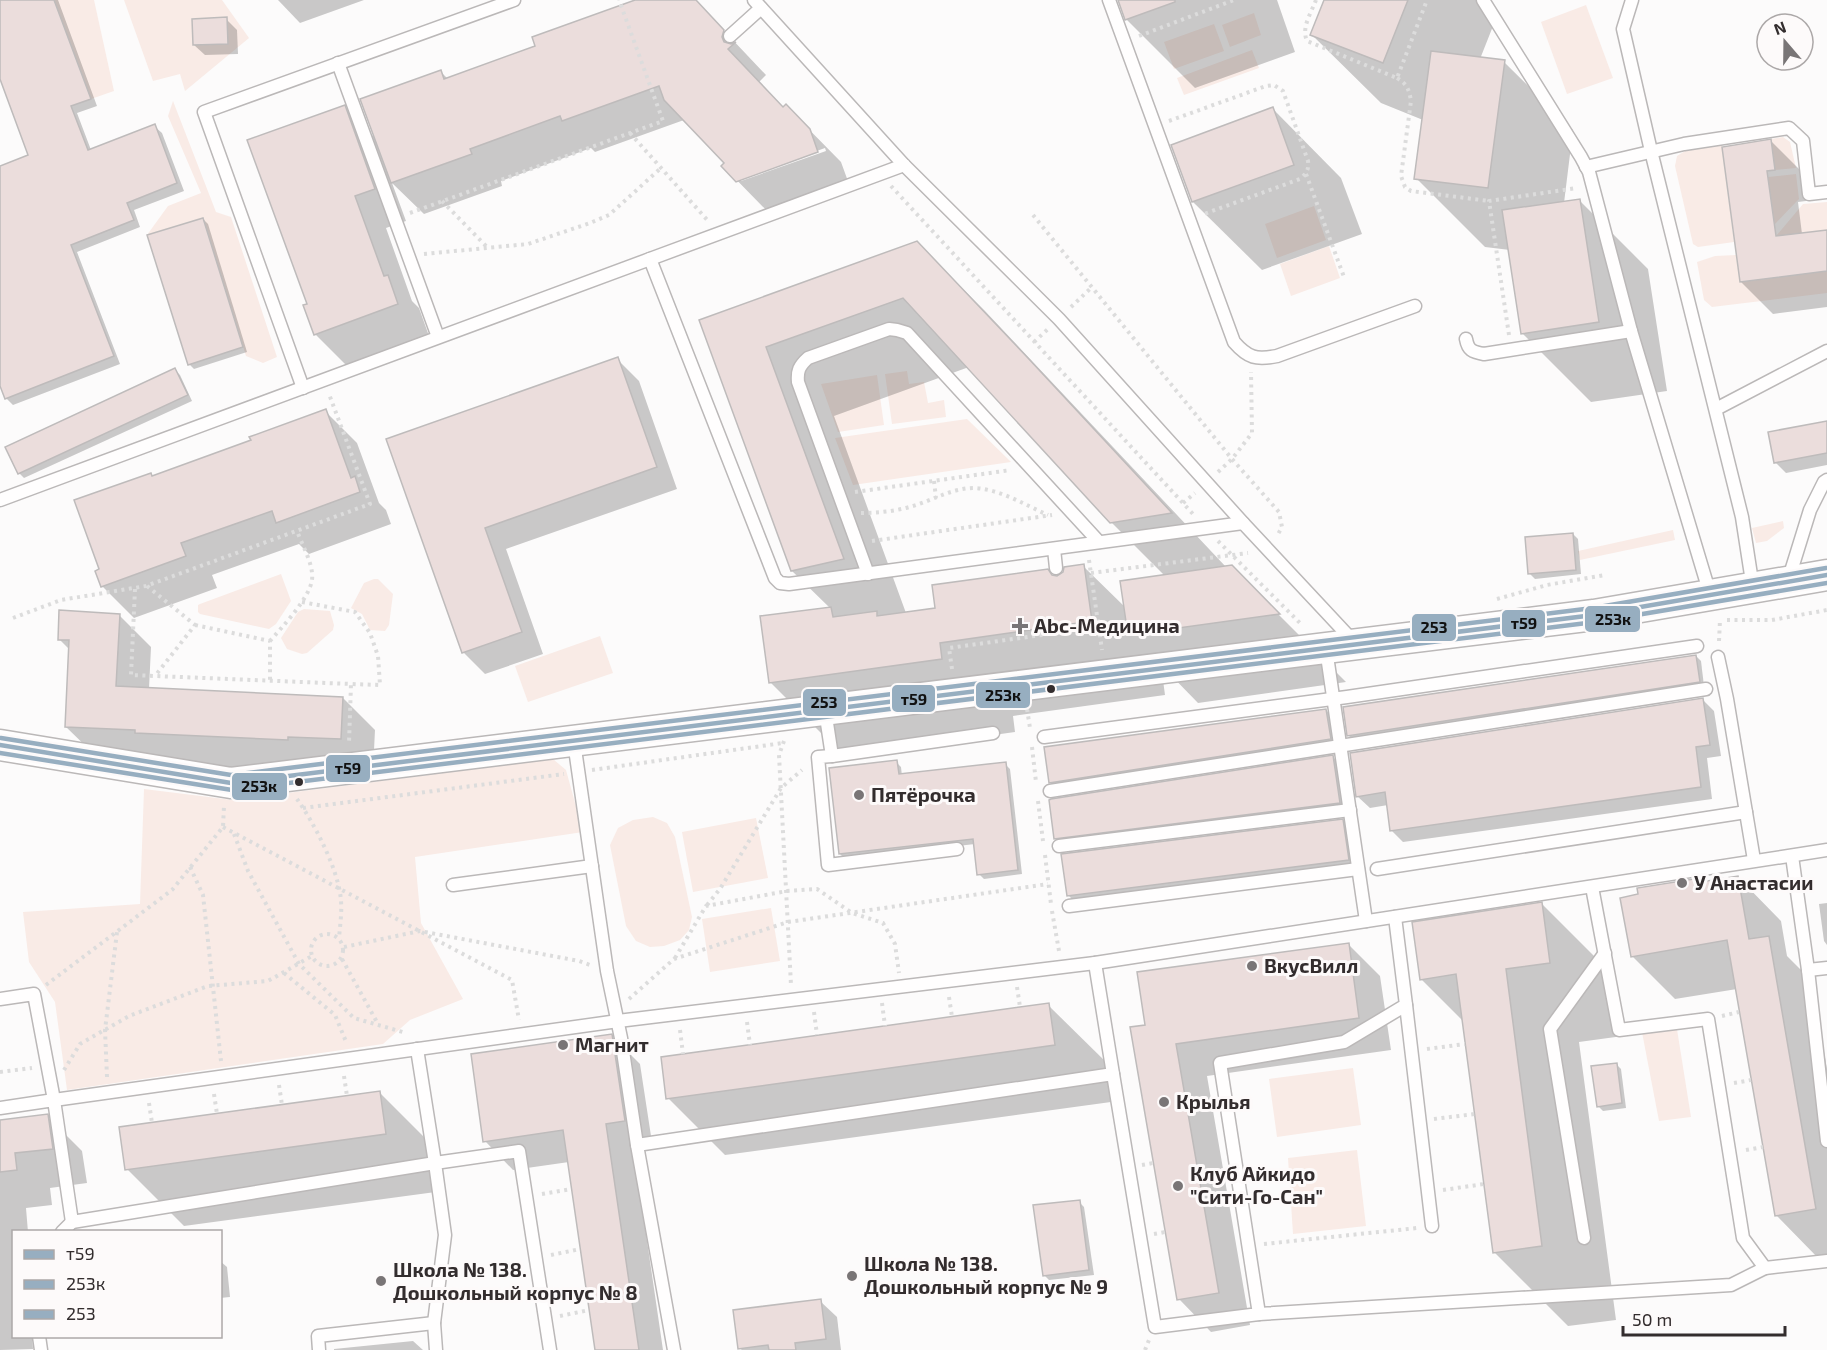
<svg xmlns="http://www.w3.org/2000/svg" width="1827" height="1350" viewBox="0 0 1827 1350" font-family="'Exo 2',sans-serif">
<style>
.green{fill:#f9ebe6}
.shadow{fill:#0003;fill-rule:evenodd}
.building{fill:#ebdddc;stroke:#bebbbb;stroke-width:1.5}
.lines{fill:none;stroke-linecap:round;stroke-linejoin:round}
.service-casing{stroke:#bbb8b8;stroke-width:15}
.tertiary-casing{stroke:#bbb8b8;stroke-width:33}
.path{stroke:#dcdcdc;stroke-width:4;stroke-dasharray:3 4.5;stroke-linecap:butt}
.service{stroke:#fffefe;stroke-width:12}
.tertiary{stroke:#fffefe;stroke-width:30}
.bus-1-casing{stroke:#fdfafa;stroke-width:9}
.bus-2-casing{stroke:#fdfafa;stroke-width:9}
.bus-3-casing{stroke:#fdfafa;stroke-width:9}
.bus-1{stroke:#97aec0;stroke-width:4.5}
.bus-2{stroke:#97aec0;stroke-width:4.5}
.bus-3{stroke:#97aec0;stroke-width:4.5}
.poi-dot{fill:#797576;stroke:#fdfafa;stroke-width:2}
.bus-dot{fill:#332d2e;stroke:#fdfafa;stroke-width:2}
.labels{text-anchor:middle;stroke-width:6;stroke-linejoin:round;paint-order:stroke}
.poi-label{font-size:20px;font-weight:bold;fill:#332d2e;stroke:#fdfafa;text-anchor:start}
.line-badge{stroke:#fdfafa;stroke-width:2}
.pale-badge-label{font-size:16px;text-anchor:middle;font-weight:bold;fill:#111}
</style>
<rect width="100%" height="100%" fill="#fcfbfb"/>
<!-- green -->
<g class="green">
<polygon points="54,0 94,0 114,91 91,99"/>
<polygon points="124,0 222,0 249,38 185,91 180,74 153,81"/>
<polygon points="1586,5 1613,78 1567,94 1541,22"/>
<polygon points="1254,13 1261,35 1230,47 1222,25"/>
<polygon points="1214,24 1224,51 1174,69 1164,42"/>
<polygon points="1252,50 1259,68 1184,95 1177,78"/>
<polygon points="173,101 216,212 231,217 277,357 263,363 246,356 203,218 147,235 168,206 201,193 168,116"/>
<polygon points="1783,137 1790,142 1796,168 1775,170 1771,139"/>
<polygon points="1722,145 1734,242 1698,247 1693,244 1675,166 1677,156 1685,151"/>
<polygon points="1796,174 1799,199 1774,225 1768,177"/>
<polygon points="1827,202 1827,230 1776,236 1803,204"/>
<polygon points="1314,206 1326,240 1277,258 1265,224"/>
<polygon points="1329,246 1340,278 1291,296 1280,264"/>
<polygon points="1736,255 1740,282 1827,271 1827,293 1712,307 1704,300 1697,262 1715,256"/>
<polygon points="907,371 909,384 924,382 928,403 944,400 946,417 892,424 885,374"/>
<polygon points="877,375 884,425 838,432 821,384"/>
<polygon points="967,419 1011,462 853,485 835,438"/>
<polygon points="1783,521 1784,528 1767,541 1756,543 1752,528"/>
<polygon points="1673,530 1675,540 1580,560 1578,551"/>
<polygon points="281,574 291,601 276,624 269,629 200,614 198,612 198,605 200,604"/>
<polygon points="374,579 378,579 393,594 389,625 385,631 370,630 362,614 351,608 364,583"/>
<polygon points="304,609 330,611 334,625 333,630 307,653 302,654 287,649 281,638 298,612"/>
<polygon points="600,636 613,673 528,702 515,666"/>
<polygon points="553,759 566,770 583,832 415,857 421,923 463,999 410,1020 383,1044 67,1090 55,1002 29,962 23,912 140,904 144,789 233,800"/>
<polygon points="653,817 667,823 675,837 692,917 689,930 680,940 664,946 650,947 636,941 626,926 610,845 618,828 633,820"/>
<polygon points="756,818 768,878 693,892 682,832"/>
<polygon points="771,908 780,961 710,972 702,919"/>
<polygon points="1676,1023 1691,1117 1659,1121 1641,1027"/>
<polygon points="1353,1068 1361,1125 1277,1137 1269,1079"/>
<polygon points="1357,1150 1366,1226 1293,1234 1288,1158"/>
</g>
<!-- shadow -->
<g class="shadow">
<polygon points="0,0 58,0 97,106 77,113 91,150 154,126 162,133 184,191 134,210 140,227 77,252 120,364 13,405 6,398 0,382 0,167 29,156 0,75"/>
<polygon points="278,0 364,0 300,23"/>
<path d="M638,0h57l71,75 -7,7 25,26 2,-2 55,56 8,22 -80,29 -46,-47 3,-3 -42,-43 -89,32 -4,-4 -90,33 1,5 -78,28 -32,-31 14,38 -20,7 26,73 7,7 10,28 -82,30 -32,-32 -6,-29 35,-198 32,32 65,-67 7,7 89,-32zM825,148l1,3 -85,30 -2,-2z"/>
<polygon points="1119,0 1277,0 1295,52 1195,88 1126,19"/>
<polygon points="1325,0 1481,0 1497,16 1480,59 1504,62 1573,130 1564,203 1579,200 1648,269 1667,391 1591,402 1523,334 1510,250 1485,247 1416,178 1423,120 1381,103 1312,35"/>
<polygon points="226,19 237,30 238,54 205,55 194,45"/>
<polygon points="1273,109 1341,178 1362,234 1262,270 1193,202"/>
<polygon points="1771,141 1803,173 1806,201 1798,202 1802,234 1827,231 1827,307 1773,314 1741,282"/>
<polygon points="203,219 208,224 247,352 194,369 189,364"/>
<path d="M917,243l68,68 241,256h5l115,115 -148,21 -37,-38 4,30 -152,21 2,16 -171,24 -74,-74 60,-74 -38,-37 -91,-250zM969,367l142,155 54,54 -39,32 -43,-42 -25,12 -4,-1 -117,32 -31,4 -72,-197z"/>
<polygon points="617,359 639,381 677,489 506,549 543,654 485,674 463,652 388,440"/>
<polygon points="175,370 180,375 192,401 24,478 19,473"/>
<polygon points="325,411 357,443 379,503 386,510 391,524 309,554 299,544 212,575 217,588 134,618 102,586 101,570 153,477 252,441"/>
<polygon points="1827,422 1827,465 1786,473 1775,462"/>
<polygon points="1573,534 1578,539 1581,574 1535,579 1530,574"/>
<polygon points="119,615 151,647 149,689 343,698 375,730 373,771 319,771 168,764 98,758 66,727 70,650 59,639"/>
<polygon points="1696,656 1701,661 1704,686 1354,741 1349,736"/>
<polygon points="1702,699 1714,711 1721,756 1707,758 1712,799 1403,842 1391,830 1388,805 1370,808 1357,796"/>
<polygon points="1326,710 1331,715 1335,744 1055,787 1050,782"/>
<polygon points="1333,757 1338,762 1344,807 1061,844 1056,839"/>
<polygon points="896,762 901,767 902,776 1005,764 1010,769 1022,874 984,879 979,874 975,844 845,859 840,854"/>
<polygon points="1342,821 1347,826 1353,864 1073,900 1068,895"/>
<polygon points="1738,877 1781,921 1787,956 1812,981 1827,1069 1827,1257 1819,1259 1776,1215 1737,989 1675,999 1632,956 1699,880 1703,883"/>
<polygon points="1827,903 1827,945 1824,941 1819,904"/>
<polygon points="1542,904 1616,978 1623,1036 1579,1042 1616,1320 1568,1326 1494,1252 1464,1022 1421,979"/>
<polygon points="1348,944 1380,976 1391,1050 1207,1076 1250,1325 1211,1332 1179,1299 1146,1026"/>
<polygon points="1048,1005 1106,1062 1111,1102 725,1155 668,1098"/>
<polygon points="611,1035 640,1064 653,1149 634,1152 663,1350 596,1350 569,1162 513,1170 485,1141"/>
<polygon points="1616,1064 1621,1069 1626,1108 1603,1111 1598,1106"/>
<polygon points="380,1093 437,1150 443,1191 184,1226 127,1169"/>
<polygon points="47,1116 82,1151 87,1183 50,1188 52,1205 26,1208 28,1232 14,1232 14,1336 32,1336 33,1349 0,1350 0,1121"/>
<polygon points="1079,1202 1084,1207 1094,1275 1049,1280 1044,1275"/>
<polygon points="220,1261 227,1267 230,1297 220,1298"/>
<polygon points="820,1301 837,1317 841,1350 742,1350 739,1348"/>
<polygon points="413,1341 423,1350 334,1350 334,1349"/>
</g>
<!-- building -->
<g class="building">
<polygon points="0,0 54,0 91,99 71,106 88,150 155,124 177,183 127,203 134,220 71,245 114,356 5,399 0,386 0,166 28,155 0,79"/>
<polygon points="635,0 696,0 724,30 722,37 724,42 731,44 736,42 728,49 783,107 786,104 810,129 818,152 736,182 721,166 724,163 664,100 659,86 562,121 560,116 470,149 472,154 391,183 360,99 441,70 444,79 535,46 532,37"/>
<polygon points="1118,0 1175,0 1175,2 1125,20"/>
<polygon points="1324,0 1408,0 1383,63 1310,35"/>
<polygon points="227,17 228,44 193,45 192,19"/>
<polygon points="1431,51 1505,60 1488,188 1414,179"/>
<polygon points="345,105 375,189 355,196 384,276 388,275 398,304 314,335 303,305 307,304 247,140"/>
<polygon points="1273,107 1294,165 1192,202 1171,145"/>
<polygon points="1771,139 1775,170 1767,171 1776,236 1827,230 1827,271 1740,282 1722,147"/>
<polygon points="1580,199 1599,322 1521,334 1502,210"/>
<polygon points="203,218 243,347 188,365 147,235"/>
<polygon points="917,241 1027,357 1172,513 1110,523 903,298 766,347 844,559 791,571 699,320"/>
<polygon points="618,357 657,467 485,528 522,632 462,653 386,439"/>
<polygon points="175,368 188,395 18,474 5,447"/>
<polygon points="326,409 351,478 355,476 360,492 276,523 272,511 181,543 186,556 101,587 95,571 99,569 74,500 151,473 152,476 251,440 249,437"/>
<polygon points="1827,421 1827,453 1774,463 1768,432"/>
<polygon points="1573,533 1576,570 1528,574 1525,537"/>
<polygon points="1084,564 1092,621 940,643 942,659 769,683 760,616 831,607 833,617 877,611 877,616 935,608 932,585 1048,569 1052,575 1057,576 1063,572 1064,567"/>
<polygon points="1232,565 1280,614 1128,635 1120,581"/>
<polygon points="59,610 120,614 116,686 343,697 341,739 288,737 288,740 135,733 135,730 65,727 69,640 58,640"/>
<polygon points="1696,655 1700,682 1347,736 1343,707"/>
<polygon points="1703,698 1710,745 1696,747 1701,787 1390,831 1385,792 1356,797 1350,753"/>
<polygon points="1326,709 1331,739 1049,783 1044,747"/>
<polygon points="1333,755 1340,803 1054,839 1049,800 1051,799"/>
<polygon points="897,760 899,774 1006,762 1018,870 977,875 973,839 839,854 829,768"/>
<polygon points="1343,819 1349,860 1067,896 1061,854"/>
<polygon points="1738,876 1749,939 1769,936 1816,1209 1775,1216 1727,940 1631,957 1620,898 1638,894 1637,888 1700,878 1701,882"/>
<polygon points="1542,902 1550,963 1506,969 1542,1246 1493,1253 1456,974 1420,980 1412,922"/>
<polygon points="1349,943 1359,1018 1176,1044 1219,1293 1177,1300 1130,1027 1145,1025 1137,972"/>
<polygon points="1049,1003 1055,1045 666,1099 661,1057"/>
<polygon points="612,1034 625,1121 606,1124 639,1350 595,1350 563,1130 483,1142 471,1054"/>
<polygon points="1617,1063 1622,1103 1597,1107 1591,1066"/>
<polygon points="380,1091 386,1134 125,1170 119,1127"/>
<polygon points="48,1114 53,1149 15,1153 17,1170 0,1172 0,1120"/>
<polygon points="1080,1200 1089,1270 1043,1276 1033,1205"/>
<polygon points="821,1299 826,1339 795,1343 796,1350 769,1350 768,1345 738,1349 733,1310"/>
</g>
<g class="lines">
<defs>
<g id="service">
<polyline points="754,0 904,165 1059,319 1243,523 1355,643"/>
<path d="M1109,0l125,342c14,16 22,18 43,14l138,-50"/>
<polyline points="1483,0 1581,157 1589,172 1631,331 1710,594"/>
<polyline points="1632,0 1623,29 1651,151 1742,517 1753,588"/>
<polyline points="730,36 761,8"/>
<polyline points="338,63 438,337"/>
<polyline points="904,165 650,259 775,578 780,583 789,584 1243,523"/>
<polyline points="1586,167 1684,144 1789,128 1803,141 1809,194 1827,192"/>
<path d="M1466,339c2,11 6,13 18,15l147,-23"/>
<polyline points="303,388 204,112 514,0"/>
<polyline points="1716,409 1827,351"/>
<polyline points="0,500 650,259"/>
<polyline points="1054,549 1056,568"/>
<path d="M868,574l-70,-192c-1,-11 1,-16 10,-24l81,-29 8,1 10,3 192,209"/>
<polyline points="1788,581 1810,510 1824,482 1827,480"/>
<polyline points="1326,649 1366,921"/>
<polyline points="1718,657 1727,699 1754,860"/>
<polyline points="825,710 832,756 993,733"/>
<polyline points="1044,737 1347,697 1697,646"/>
<polyline points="574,742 607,971 621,1038 637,1145 674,1350"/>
<polyline points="832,756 818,757 828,865 957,849"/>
<polyline points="1050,791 1706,689"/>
<polyline points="1059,846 1350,810"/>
<polyline points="1792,856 1808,970 1827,1141"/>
<polyline points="1377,869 1746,812"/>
<polyline points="453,885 592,866"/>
<polyline points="1592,887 1619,1030 1708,1019 1743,1238 1765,1268 1827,1261"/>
<polyline points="1069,906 1358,869"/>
<polyline points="1095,963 1113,1074"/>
<polyline points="1808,970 1827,968"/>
<polyline points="0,999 34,994 54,1100 618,1021 1095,963 1827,850"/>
<polyline points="1406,1005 1432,1226"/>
<polyline points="0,1108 54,1100 72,1222 435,1163 417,1049"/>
<polyline points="637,1145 1113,1074 1155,1327 1259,1314 1220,1063 1344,1042 1406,1005 1395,917"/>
<polyline points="62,1232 72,1222"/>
<polyline points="1584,1238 1550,1029 1605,953"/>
<polyline points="1259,1314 1731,1285 1765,1268"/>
<polyline points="39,1336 41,1350"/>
<polyline points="319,1350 318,1336 434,1323"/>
<polyline points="436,1350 434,1323 445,1235 435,1163 519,1151 550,1350"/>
</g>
<polyline id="tertiary" points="0,745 231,783 1594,615 1827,575"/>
</defs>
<!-- service casing -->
<use href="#service" class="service-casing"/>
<!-- tertiary casing -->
<use href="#tertiary" class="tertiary-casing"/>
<!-- path -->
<g class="path">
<path d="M1316,0c-5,13 -15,28 -9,41l90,37 30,-78"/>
<polyline points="1139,36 1234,0"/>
<path d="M1397,78c10,6 12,11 14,23l-10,75 4,11 6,4 78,10"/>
<path d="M1169,121l97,-35 8,-1 9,6 25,70c1,8 -1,12 -8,18l-96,35"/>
<polyline points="630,133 709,222"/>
<polyline points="1306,174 1344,277"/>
<polyline points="891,186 1193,514"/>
<polyline points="442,201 487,247"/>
<polyline points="410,213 663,121 619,0"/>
<polyline points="1033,215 1232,459 1279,512 1282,527 1277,536"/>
<polyline points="424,254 528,244 590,223 609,215 661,168"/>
<polyline points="1071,307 1092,287"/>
<polyline points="1509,335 1489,201 1577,188"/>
<polyline points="1034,342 1048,329"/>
<polyline points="1218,472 1232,459 1252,433 1251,372"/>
<polyline points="934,481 936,498"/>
<polyline points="855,492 1011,470"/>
<polyline points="1183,503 1195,493"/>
<path d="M861,513c18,0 37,-2 55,-8 19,-6 37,-17 58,-17 26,1 51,17 74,27"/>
<polyline points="872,541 1052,515"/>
<polyline points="1218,541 1302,625"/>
<polyline points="1089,560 1102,650"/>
<polyline points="1091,573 1248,553"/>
<polyline points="147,586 195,625 155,676"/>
<polyline points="135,589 131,675 351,684 349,743"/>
<polyline points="1497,599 1547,585 1605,575"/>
<polyline points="302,602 355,612 370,633 378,656 380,685 351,684"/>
<polyline points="13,618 61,600 146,586 370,504 329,394"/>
<polyline points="1727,620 1772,620 1827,610"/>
<polyline points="195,625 270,641 270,680"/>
<path d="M270,641c12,-14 39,-42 42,-61 2,-15 -10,-35 -15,-49"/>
<polyline points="1719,641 1720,620"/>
<polyline points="952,669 949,648 1099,627"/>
<polyline points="1027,709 1030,728"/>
<polyline points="784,741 779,755 791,985"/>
<polyline points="1032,747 1036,782"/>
<polyline points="592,770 783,743"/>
<path d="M297,799c17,24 42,71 44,102 1,12 -1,25 -2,37"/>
<polyline points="1038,801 1043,841"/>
<polyline points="303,808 564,774"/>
<polyline points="223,827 512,980 519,1020"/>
<polyline points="234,834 248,871 299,964 354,1018 406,1033"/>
<polyline points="1045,855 1051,904"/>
<polyline points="190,867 203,895 221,1061"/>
<polyline points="707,905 720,889 781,788 802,770"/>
<polyline points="1052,911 1059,951"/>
<circle cx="327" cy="950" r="16"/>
<polyline points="344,947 420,931 579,961 590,965"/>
<polyline points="675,958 706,906 787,891 817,889 852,913 883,923 895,944 899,973"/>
<polyline points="342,959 378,1024"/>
<polyline points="284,973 335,1015 347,1044"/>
<polyline points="46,985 172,890 223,827 224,806"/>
<polyline points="1017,987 1020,1007"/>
<polyline points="949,997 952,1017"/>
<polyline points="629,999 674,959 788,922 1048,884"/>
<polyline points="882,1003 885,1026"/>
<polyline points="814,1012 817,1035"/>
<polyline points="1722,1016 1739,1012"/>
<polyline points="747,1022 750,1045"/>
<polyline points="680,1030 683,1054"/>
<polyline points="1427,1049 1465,1044"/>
<polyline points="64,1070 80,1044 129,1016 208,986 268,981 312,956"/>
<polyline points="0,1072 32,1068"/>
<polyline points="344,1076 347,1096"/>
<polyline points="107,1077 105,1030 117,932"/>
<polyline points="1734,1083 1751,1080"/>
<polyline points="279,1085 282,1105"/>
<polyline points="214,1094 217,1114"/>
<polyline points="149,1103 152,1123"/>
<polyline points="1434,1119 1475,1114"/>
<polyline points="1746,1150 1763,1147"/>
<polyline points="1142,1165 1153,1163"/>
<polyline points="1443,1190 1484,1184"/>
<polyline points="542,1194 571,1189"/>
<polyline points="1154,1234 1165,1232"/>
<polyline points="1264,1244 1417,1228"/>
<polyline points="551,1255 580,1249"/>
<polyline points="560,1316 589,1310"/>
<polyline points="1145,1350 1149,1340"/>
</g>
<!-- service -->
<use href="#service" class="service"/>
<!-- tertiary -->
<use href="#tertiary" class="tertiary"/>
<defs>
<polyline id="bus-1" points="0,745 231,783 1594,615 1827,575"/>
<polyline id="bus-2" points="0,753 232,790 1595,622 1827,583"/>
<polyline id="bus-3" points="1,738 231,775 1593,608 1826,568"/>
</defs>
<!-- bus-1 casing -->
<use href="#bus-1" class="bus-1-casing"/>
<!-- bus-2 casing -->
<use href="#bus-2" class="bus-2-casing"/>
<!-- bus-3 casing -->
<use href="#bus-3" class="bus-3-casing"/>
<!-- bus-1 -->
<use href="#bus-1" class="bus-1"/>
<!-- bus-2 -->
<use href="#bus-2" class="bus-2"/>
<!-- bus-3 -->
<use href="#bus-3" class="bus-3"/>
</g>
<!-- markers -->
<g class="poi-dot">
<path d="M1017 617h6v6h6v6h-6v6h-6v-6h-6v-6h6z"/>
<circle cx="859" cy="795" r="6"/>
<circle cx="1682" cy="883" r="6"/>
<circle cx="1252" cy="966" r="6"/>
<circle cx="563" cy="1045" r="6"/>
<circle cx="1164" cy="1102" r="6"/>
<circle cx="1178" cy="1186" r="6"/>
<circle cx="852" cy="1276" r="6"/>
<circle cx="381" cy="1281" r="6"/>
</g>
<g class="bus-dot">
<circle cx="1051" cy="689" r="5"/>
<circle cx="299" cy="782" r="5"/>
</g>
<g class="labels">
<!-- poi labels -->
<g class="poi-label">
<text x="1034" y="633">Abc-Медицина</text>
<text x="871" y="802">Пятёрочка</text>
<text x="1694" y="890">У Анастасии</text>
<text x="1264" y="973">ВкусВилл</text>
<text x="575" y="1052">Магнит</text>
<text x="1176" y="1109">Крылья</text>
<text x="1190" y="1181">Клуб Айкидо<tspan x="1190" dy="23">"Сити-Го-Сан"</tspan></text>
<text x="864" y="1271">Школа № 138.<tspan x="864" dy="23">Дошкольный корпус № 9</tspan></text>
<text x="393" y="1277">Школа № 138.<tspan x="393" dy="23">Дошкольный корпус № 8</tspan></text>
</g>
</g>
<g class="line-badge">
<rect x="1584" y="605" width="57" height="28" rx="6" fill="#97aec0"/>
<rect x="1501" y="609" width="45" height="29" rx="6" fill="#97aec0"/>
<rect x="1411" y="613" width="46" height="29" rx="6" fill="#97aec0"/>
<rect x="975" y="681" width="56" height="28" rx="6" fill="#97aec0"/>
<rect x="891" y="684" width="45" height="29" rx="6" fill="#97aec0"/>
<rect x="802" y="688" width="45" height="29" rx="6" fill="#97aec0"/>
<rect x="325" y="754" width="46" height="29" rx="6" fill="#97aec0"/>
<rect x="231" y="772" width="57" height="29" rx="6" fill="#97aec0"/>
</g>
<g class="pale-badge-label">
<text x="1613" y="625">253к</text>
<text x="1524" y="629">т59</text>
<text x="1434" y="633">253</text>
<text x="1003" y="701">253к</text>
<text x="914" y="705">т59</text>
<text x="824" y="708">253</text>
<text x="348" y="774">т59</text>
<text x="259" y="792">253к</text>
</g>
<!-- legend -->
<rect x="12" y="1230" width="210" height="108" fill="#fdfafa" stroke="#aca8a8" stroke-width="1.5"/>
<rect x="24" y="1250" width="30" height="9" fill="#97aec0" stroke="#aca8a8" stroke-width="1.5"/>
<text x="66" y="1260" font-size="18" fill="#332d2e">т59</text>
<rect x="24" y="1280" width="30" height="9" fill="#97aec0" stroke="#aca8a8" stroke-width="1.5"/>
<text x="66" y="1290" font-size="18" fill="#332d2e">253к</text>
<rect x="24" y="1310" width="30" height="9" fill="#97aec0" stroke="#aca8a8" stroke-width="1.5"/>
<text x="66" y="1320" font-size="18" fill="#332d2e">253</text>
<!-- north arrow -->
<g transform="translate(1785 42) rotate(340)"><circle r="28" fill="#fdfafa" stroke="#aca8a8" stroke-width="1.5"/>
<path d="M0-4.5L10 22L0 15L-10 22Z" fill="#797576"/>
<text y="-9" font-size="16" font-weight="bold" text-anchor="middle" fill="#332d2e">N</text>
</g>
<!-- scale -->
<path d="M1623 1326v9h162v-9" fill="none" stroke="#332d2e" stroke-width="3"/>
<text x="1632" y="1326" font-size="18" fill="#332d2e" stroke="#fdfafa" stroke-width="4.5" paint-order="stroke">50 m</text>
</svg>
